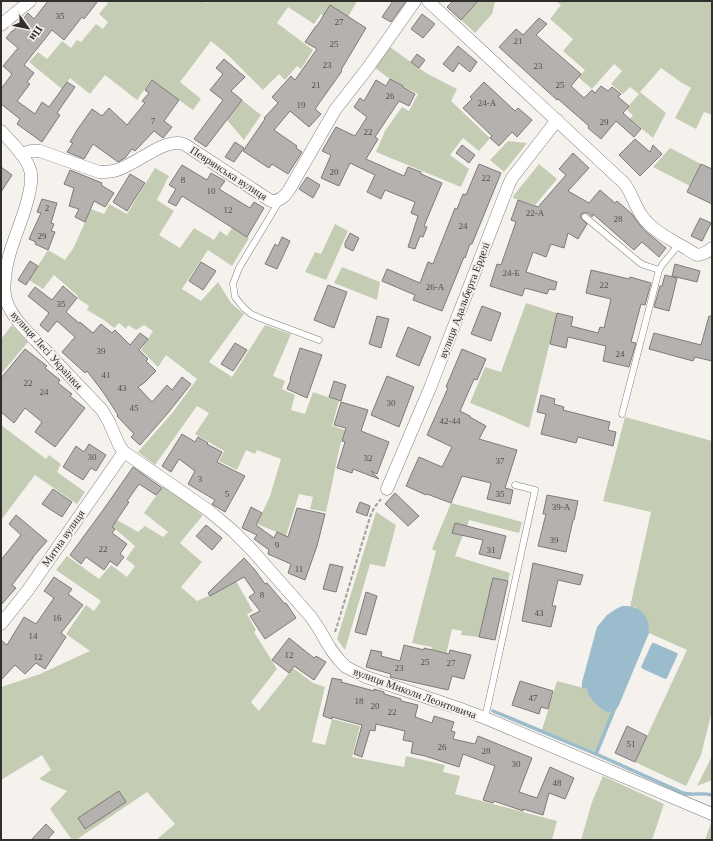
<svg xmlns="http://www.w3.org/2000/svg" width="713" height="841" viewBox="0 0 713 841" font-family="Georgia,serif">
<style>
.green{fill:#c4cdb3}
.water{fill:#9bbccc}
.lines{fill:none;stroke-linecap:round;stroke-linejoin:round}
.stream{stroke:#9bbccc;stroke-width:3.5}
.building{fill:#b5b1af;stroke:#7e7a78}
.service-casing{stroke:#817f7c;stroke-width:7}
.minor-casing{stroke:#817f7c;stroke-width:13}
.path{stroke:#a09e9b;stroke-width:2;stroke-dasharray:4 2;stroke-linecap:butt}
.service{stroke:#fff;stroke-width:6}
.minor{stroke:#fff;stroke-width:12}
.labels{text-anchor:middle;stroke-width:4;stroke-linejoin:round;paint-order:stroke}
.number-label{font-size:9px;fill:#51504e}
.street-label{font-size:11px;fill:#302f2e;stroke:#f5f2ee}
</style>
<rect width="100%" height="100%" fill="#f5f2ee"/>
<!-- green -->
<g class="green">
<polygon points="105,1 203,1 206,3 208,1 357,1 348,17 323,16 321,14 314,24 288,7 277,23 313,50 301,69 297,66 285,80 279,74 263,90 228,55 211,41 180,82 201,99 193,110 151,80 137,100 105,75 90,94 70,78 62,89 29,62 38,52 47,59 62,41 71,48 77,40 81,42 96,24 103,29 108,22 99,14 108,3"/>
<polygon points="478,1 495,1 492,14 475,33 461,20"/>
<polygon points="556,1 712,1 712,115 704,112 696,129 675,118 691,88 682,83 661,68 640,92 666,113 653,138 630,119 633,115 626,109 639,94 630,87 623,94 611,84 622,71 614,64 592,89 578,77 585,70 563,51 573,39 550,19 561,5"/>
<polygon points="390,47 426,73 457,89 451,101 490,138 479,151 463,138 450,155 469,169 461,187 376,152 385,131 402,107 409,111 418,94 390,79 375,68"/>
<polygon points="242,100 261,115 244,140 227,120"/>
<polygon points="508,141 527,143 504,172 490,160"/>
<polygon points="670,148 701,164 690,186 653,167"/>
<polygon points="539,164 557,179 535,205 513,198 514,195"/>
<polygon points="155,168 169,176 157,200 174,211 159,235 180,248 194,228 214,240 220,231 227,236 232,228 249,238 232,266 208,250 182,289 201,301 218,282 231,303 244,314 209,362 232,377 265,325 291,334 273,376 285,381 282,389 295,395 291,410 305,414 313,392 339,401 332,426 345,430 340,446 326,512 310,509 313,497 299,494 286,536 257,524 270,496 281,459 257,450 255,454 246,450 237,470 219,461 224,451 195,434 209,413 197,406 155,465 138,452 173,412 197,379 166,355 158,367 141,350 153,331 144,325 136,330 128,325 126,329 119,323 114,328 104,320 87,310 89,306 77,298 78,296 54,275 43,289 29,280 48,250 65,260 74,247 91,209 104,214 109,204 127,214"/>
<polygon points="335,224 348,231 326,280 305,272 315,252 321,254"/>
<polygon points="342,267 380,282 377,300 334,283"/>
<polygon points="526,303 557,313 529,428 493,412 470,403 485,367 501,372"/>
<polygon points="12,325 28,342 1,374 1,339"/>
<polygon points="625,417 712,441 712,711 701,755 686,786 635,762 687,650 649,633 649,628 635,607 630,607 651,512 603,501"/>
<polygon points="1,425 46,459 49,455 61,464 57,472 85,492 77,504 35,475 1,520"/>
<polygon points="163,486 203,515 180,543 202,562 181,587 197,601 221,590 236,581 253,611 247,614 256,630 254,632 277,669 251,702 259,711 293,668 313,683 325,687 312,742 325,745 332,719 360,726 352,757 404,767 406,756 445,765 443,772 460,776 455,794 557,821 552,840 156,840 175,824 147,792 76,840 72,840 50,809 67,791 39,779 51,770 42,755 1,780 1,687 40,674 90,651 66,634 86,605 94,611 101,601 56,570 67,556 99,579 111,565 127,577 135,566 126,559 135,546 115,529 105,522 110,516 138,532 145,526 163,537 168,532 144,513"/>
<polygon points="451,503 522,522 519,533 469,520 467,527 455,524 452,533 463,535 455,556 510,573 508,581 493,578 479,637 461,635 462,631 452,629 445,659 430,656 432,647 412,643 436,551 432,549"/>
<polygon points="376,512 396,525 385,567 370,564 345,650 337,639"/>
<path d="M557,681l30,8c3,12 16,27 29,21l-18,43 -56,-23z"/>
<polygon points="712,756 712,780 697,786"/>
<polygon points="603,776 664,804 652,840 581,840 592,802"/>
<polygon points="711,823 712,824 712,840 705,840"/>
</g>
<!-- water -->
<g class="water">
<path d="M622,606c17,-1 28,9 27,27l-30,72c0,0 -3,5 -3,5 -9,8 -24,-8 -27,-15 -1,-1 -2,-4 -2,-6l-5,-1v-6l15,-55 10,-12 9,-6z"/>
<polygon points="652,643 654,643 677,653 678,654 667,678 665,679 643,669 641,667"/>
</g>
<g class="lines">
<!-- stream -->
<g class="stream">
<polyline points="493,711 596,754"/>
<path d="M613,712l-17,42 87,39c10,3 19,-1 29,2"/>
</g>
</g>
<!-- building -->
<g class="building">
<polygon points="48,1 98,1 84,19 82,17 64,40 52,30 24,65 34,73 27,82 30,84 17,101 35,114 42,102 49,107 67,82 75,87 57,113 60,115 42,142 17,124 20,119 1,104 1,89 12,74 3,66 18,48 6,38 12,31 13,31 28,13 34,19"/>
<polygon points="393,1 406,1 391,22 382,17"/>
<polygon points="453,1 478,1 461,20 447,7"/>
<polygon points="330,5 366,28 341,70 342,71 315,109 321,114 309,127 290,111 274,130 297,146 296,148 302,152 288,174 272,164 269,168 243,151 265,119 264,118 278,103 272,97 291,76 295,80 317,49 305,42 316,26 317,26"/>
<polygon points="422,14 435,24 423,38 411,29"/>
<polygon points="539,18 547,24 536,35 581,74 571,86 584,98 592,90 595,93 601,86 608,91 612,87 621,94 618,97 629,106 623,113 641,129 634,137 616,121 601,139 588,128 589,126 558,99 557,100 499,47 516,29 523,35"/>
<polygon points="458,46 477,62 470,72 459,63 453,72 443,64"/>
<polygon points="417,54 425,60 419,68 411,62"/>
<polygon points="224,59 245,77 231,91 242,100 206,147 194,139 223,100 210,90 223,74 216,68"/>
<polygon points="390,79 403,86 403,87 415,94 409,106 399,101 375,137 378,139 366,159 404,176 408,167 421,172 421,174 442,183 424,226 427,227 423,237 420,236 415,249 408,247 418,216 411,213 415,202 385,190 381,199 367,192 375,175 350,163 339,186 321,178 331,155 322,151 336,127 355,136 367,117 354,107 360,98 364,101 376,80 386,86"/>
<polygon points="152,80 179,100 164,121 172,127 163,138 154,131 135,151 132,149 125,158 118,162 93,144 84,159 67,152 73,143 70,142 77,130 92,109 102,116 109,108 127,125 145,103 142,101 149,93 145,90"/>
<polygon points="484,82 515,111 518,108 532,120 517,137 512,132 499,146 490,138 492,136 463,108 472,99 470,97"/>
<polygon points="635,139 650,152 653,145 662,154 640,176 619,155"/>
<polygon points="235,142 244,148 234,162 225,157"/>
<polygon points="462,145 475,155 469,163 456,153"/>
<polygon points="573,153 589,168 568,191 589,203 600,190 615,203 617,201 632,214 636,220 644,230 666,248 659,257 642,242 634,250 593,214 592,217 588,213 584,213 581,214 581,218 587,224 578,239 568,233 564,248 551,244 546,257 533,252 526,272 557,282 555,290 549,289 547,294 525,288 522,296 490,286 497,264 501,265 516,222 511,220 518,200 538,207 566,175 559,169"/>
<polygon points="479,164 501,173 472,244 470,244 465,258 464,257 442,311 413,300 415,295 382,281 387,269 420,283 428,262 433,264 455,208 457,209 463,194 466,195"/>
<polygon points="701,164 712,169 712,204 687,192"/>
<polygon points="182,165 207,180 211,173 225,181 219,189 250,208 254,202 264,208 247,237 182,196 176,206 168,202 176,189 169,185"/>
<polygon points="1,167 12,175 1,192"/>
<polygon points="70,170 102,183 101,185 114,193 105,207 94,201 85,222 75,217 79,209 69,206 74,188 64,184"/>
<polygon points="130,174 145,183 127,211 113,202"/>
<polygon points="307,177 320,185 313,198 299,189"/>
<polygon points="42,199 57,203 51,223 54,224 51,231 55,232 48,250 35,244 36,242 29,239 41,213 37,212"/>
<polygon points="700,218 711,223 702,241 691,236"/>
<polygon points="350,233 359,238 353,251 345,247 345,243"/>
<polygon points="282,237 290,241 277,269 265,264 275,244 278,246"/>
<polygon points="30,261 38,266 26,285 18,280"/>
<polygon points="201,262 216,271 203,290 189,281"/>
<polygon points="675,264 700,271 697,282 672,276"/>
<polygon points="591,270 629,279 630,277 651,283 645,305 641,304 631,342 636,343 629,367 603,361 606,346 568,337 566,348 550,344 557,313 573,317 571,326 598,333 600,327 604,328 611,299 586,293"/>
<polygon points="665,275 677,278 669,311 654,307 660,286 662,286"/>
<polygon points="328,285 347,292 334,328 314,320"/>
<polygon points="63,286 77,298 66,312 79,323 80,322 93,333 101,324 112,333 115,330 130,345 140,333 148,339 139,350 148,359 146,361 156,371 144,383 138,387 152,402 167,385 172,390 182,377 191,384 168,413 140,445 131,437 134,434 117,416 118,415 103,392 87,371 85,373 62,352 75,337 57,321 48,332 40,325 49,313 28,296 35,287 52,300"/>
<polygon points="482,306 501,313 491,341 471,334"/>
<polygon points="377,316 389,319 381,348 369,344"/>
<polygon points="709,316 712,316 712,361 695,357 693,361 649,349 654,333 701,345"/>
<polygon points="408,327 431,337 419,366 396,356"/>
<polygon points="235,343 247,350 233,371 221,364"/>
<polygon points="300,348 322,355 307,398 287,389 291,379 290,379"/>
<polygon points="25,349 47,366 45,368 60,380 58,383 72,394 70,396 85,408 55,447 35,432 42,422 25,408 14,423 1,412 1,378"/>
<polygon points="462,349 486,359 477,380 474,379 460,411 470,416 470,417 486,426 479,439 517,450 505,488 513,490 510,504 487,499 491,483 462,476 451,503 427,494 426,495 406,486 419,457 442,467 452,447 427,435 448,388 446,387"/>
<polygon points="387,376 414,387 399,427 371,415"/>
<polygon points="334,381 346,385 341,401 329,397"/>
<polygon points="541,395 555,399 554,404 564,407 563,410 610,422 608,430 616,432 613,446 578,437 576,443 541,434 546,414 537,412"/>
<polygon points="341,402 368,410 361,431 389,442 377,474 371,471 379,479 353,469 352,473 337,468 345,442 342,441 346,428 334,425"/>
<polygon points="182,434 195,442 198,437 208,443 207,444 222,452 217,462 245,476 225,512 212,504 215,500 188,484 195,471 179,459 171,472 162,466"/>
<polygon points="89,444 106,455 96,471 91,468 83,480 63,467 76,446 84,452"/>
<polygon points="133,467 162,488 156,495 139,484 127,501 129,502 112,527 115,529 112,533 127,544 120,554 124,557 117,566 110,561 104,570 86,557 81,564 70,555 106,506"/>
<polygon points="53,489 72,502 62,517 42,504"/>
<polygon points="395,493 419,516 408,526 385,504"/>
<polygon points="547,495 578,501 574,520 573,520 566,552 538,546 546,514 543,514"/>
<polygon points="360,502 370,506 367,516 356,512"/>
<polygon points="251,507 262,513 256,525 274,538 277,532 288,537 297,508 325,514 317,546 305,580 288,573 291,564 268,554 269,550 254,539 257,535 242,528"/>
<polygon points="16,515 47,541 33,557 33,558 12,585 16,588 1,605 1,560 21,535 9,524"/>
<polygon points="455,523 506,536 500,559 479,554 483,540 452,533"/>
<polygon points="206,525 222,538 212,550 196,536"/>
<polygon points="244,558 255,570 265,584 267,583 285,604 286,603 296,618 265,639 250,616 260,611 249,597 255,593 244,577 210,596 208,593"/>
<polygon points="533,563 583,575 580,585 558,580 552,606 556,606 551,627 522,621"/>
<polygon points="330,564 343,567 336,592 323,589"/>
<polygon points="54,577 72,589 68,594 83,605 61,633 66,637 45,669 36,663 25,674 15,665 1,680 1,640 7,645 24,617 36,624 54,598 44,591"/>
<polygon points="493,578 508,581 495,640 479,637"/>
<polygon points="366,592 377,596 366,635 355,632"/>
<polygon points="289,638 314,658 316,656 326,662 314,680 294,666 289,673 272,660"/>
<polygon points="404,645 424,650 424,648 449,654 450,650 471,655 464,679 452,676 448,690 390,677 391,674 366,667 371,650 382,652 381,656 400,661"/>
<polygon points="332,678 342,680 341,682 374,691 374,689 384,692 384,694 401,699 401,701 418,705 415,717 432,723 434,716 454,722 451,731 455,732 453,739 475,744 478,736 532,758 519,792 537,798 550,767 574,778 565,799 549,793 543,815 523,809 523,811 494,801 493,803 483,800 495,766 463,754 459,767 425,756 411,753 413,742 403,740 405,731 376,724 375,731 370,730 362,757 354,754 362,725 332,717 332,719 323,716"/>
<polygon points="520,681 553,691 548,709 541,707 539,714 512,705"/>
<polygon points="627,726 647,736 635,762 615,753"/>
<polygon points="119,791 126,802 85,829 78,818"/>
<polygon points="46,824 54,832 47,840 31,840"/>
</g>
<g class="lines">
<defs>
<g id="service">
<polyline points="280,200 239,268 233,284 235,297 239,302 244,308 251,314 260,318 319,340"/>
<polyline points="585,217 640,263 644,265 659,270"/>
<polyline points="622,414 659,270 662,265 679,244"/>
<polyline points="485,718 535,490 515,485"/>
</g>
<g id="minor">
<path d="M428,1l196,182c8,10 10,22 18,33 9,13 23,20 36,28 7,3 13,8 19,11 6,-1 11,-3 15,-7"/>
<polyline points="1,25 30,1"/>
<path d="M1,131c9,10 23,23 28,36 4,8 2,18 0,27 -6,29 -22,55 -24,85 -1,7 -1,14 1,21 6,19 25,35 39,50 19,20 38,40 57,60l7,12 10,23 5,7 84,58 25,21 18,18 60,68 8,12 11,19 9,12 7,7 20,10 95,32 24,9 227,96"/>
<path d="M21,154l10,-3h9l59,21c6,0 12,0 18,-2 18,-5 44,-29 62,-27 5,0 10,4 14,7l78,51c9,0 13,-4 18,-11l46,-80 32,-41 48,-68"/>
<polyline points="387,489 430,388 509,184 512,178 557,120"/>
<polyline points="1,624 28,590 124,452"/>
</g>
</defs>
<!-- service casing -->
<use href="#service" class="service-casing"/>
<!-- minor casing -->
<use href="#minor" class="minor-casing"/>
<!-- path -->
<polyline class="path" points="335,632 337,626 370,517 374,508 381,499"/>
<!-- service -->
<use href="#service" class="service"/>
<!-- minor -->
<use href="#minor" class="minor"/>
</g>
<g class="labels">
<!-- number labels -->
<g class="number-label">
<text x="60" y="19">35</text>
<text x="339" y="25">27</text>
<text x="518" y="44">21</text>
<text x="334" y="47">25</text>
<text x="327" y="68">23</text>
<text x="538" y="69">23</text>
<text x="316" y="88">21</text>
<text x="560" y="88">25</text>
<text x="390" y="99">26</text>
<text x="487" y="106">24-А</text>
<text x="301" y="108">19</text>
<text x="153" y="124">7</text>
<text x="604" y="125">29</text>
<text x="368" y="135">22</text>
<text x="334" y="175">20</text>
<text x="486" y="181">22</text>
<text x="183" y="183">8</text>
<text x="211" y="194">10</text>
<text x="47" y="211">2</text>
<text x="228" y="213">12</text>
<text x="535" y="216">22-А</text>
<text x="618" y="222">28</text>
<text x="463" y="229">24</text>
<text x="42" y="239">29</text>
<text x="511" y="276">24-Б</text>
<text x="604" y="288">22</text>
<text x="435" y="290">26-А</text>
<text x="61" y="307">35</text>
<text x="101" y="354">39</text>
<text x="620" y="357">24</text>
<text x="106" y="378">41</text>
<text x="28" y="386">22</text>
<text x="122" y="391">43</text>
<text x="44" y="395">24</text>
<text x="391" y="406">30</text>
<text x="134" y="411">45</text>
<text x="450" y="424">42-44</text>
<text x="92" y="460">30</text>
<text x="368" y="461">32</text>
<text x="500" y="464">37</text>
<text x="200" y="482">3</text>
<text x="227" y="497">5</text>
<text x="500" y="497">35</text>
<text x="561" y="510">39-А</text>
<text x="554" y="543">39</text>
<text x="277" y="548">9</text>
<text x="103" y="552">22</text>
<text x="491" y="553">31</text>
<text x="299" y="572">11</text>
<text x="262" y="598">8</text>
<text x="539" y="616">43</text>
<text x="57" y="621">16</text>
<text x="33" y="639">14</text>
<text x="289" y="658">12</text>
<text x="38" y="660">12</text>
<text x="425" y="665">25</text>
<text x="451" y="666">27</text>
<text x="399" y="671">23</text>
<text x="533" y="701">47</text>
<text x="359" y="704">18</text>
<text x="375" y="709">20</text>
<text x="392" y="715">22</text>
<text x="631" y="747">51</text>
<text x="442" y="750">26</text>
<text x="486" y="754">28</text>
<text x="516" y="767">30</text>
<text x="557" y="786">48</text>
</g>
<!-- street labels -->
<g class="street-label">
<text transform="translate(229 173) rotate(33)" y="4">Певрянська вулиця</text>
<text transform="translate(464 300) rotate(-69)" y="4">вулиця Адальберта Ерделі</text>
<text transform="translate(47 350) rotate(48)" y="4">вулиця Лесі Українки</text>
<text transform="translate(63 538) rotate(-55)" y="4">Митна вулиця</text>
<text transform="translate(415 693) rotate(20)" y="4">вулиця Миколи Леонтовича</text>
</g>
</g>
<!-- border -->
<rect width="713" height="841" fill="none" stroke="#302f2e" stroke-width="4"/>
<!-- north arrow -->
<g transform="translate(28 28) rotate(123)" stroke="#f5f2ee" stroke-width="3" paint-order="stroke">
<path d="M0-3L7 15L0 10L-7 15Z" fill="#302f2e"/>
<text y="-6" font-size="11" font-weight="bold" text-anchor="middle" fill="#302f2e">Пн</text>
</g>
</svg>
